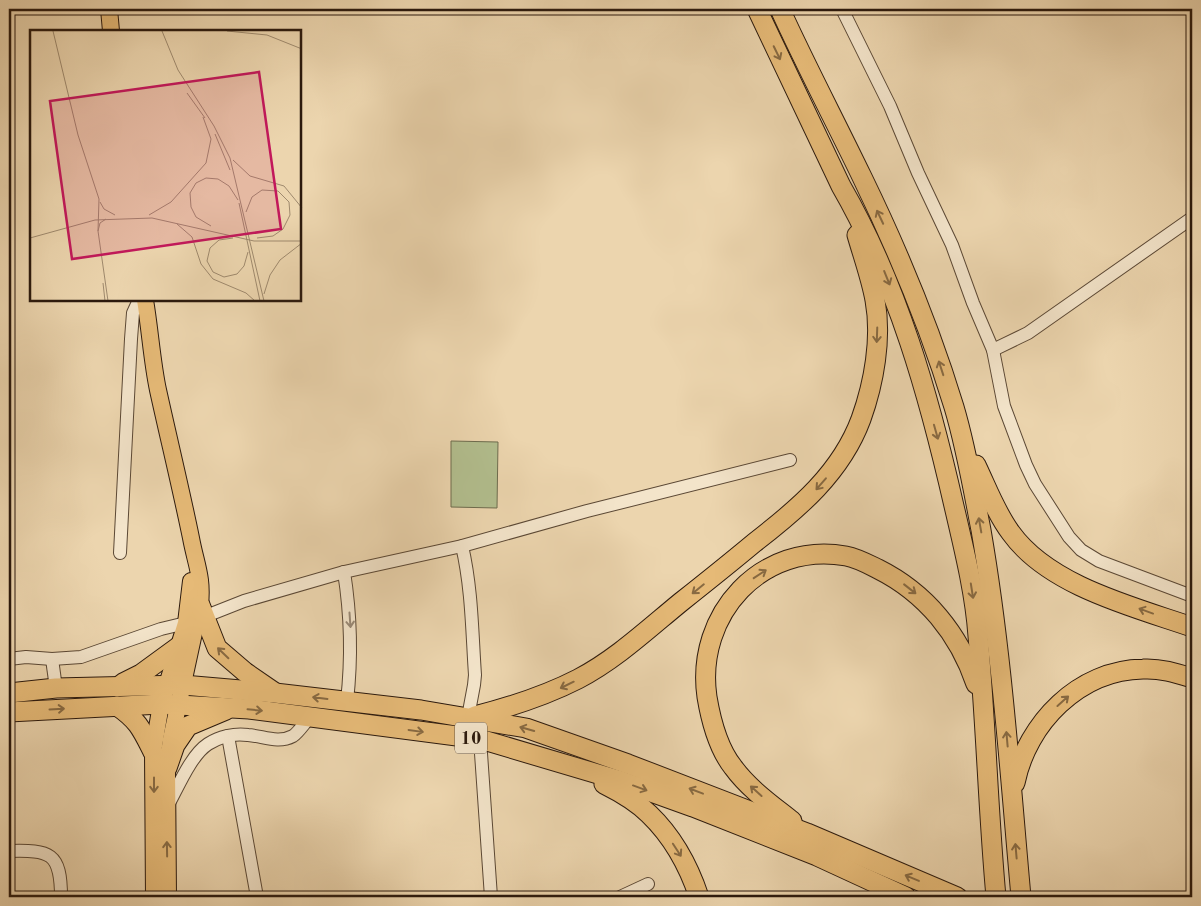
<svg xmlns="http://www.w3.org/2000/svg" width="1201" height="906" viewBox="0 0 1201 906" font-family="'Old Standard TT',serif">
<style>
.green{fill:#b2be8e;stroke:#6e6c4e}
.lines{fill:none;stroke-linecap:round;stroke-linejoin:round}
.minor-casing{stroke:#5b4835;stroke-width:14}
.major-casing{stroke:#2b190d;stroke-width:18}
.highway-casing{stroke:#2b190d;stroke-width:21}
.minor{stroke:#f3e4ca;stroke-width:12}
.major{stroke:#e6ba77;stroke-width:16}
.highway{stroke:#e6ba77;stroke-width:19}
.oneway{stroke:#886a42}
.oneway2{stroke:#998975}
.labels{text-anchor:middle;stroke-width:5;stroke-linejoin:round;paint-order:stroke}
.shield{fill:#f3e4ca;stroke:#675646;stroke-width:1}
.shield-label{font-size:18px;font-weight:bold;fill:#2b190d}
.inset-road{fill:none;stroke:#9f8a6e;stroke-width:1}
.view{fill:#c2185b;fill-opacity:0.15;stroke:#c2185b;stroke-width:2.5}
.inset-edge{fill:none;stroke:#2b190d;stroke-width:2.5}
</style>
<rect width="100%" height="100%" fill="#ecd5ae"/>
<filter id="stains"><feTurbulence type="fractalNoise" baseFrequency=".004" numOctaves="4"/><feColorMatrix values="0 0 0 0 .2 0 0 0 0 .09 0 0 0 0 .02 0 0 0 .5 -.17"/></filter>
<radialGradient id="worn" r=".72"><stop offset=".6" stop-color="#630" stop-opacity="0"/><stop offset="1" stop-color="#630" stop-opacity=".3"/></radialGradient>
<!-- green -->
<polygon class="green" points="451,441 498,442 497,508 451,507"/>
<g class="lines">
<defs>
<g id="minor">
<polyline points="842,9 890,106 918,173 952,245 973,303 993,350 1004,406 1026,465 1035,484 1069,537 1081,550 1099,561 1192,596"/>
<polyline points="993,350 1028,333 1192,218"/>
<path d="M462,546c10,43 10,86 13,129l-1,10 -6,32"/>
<polyline points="120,553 131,339 133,313 139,300"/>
<path d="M344,572c7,44 8,85 3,129"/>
<polyline points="206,616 244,601 344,572 462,546 587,511 790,460"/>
<polyline points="9,659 26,657 52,659 81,657 161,629 186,623"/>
<polyline points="52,659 56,688"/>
<polyline points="228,736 257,897"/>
<polyline points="480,739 491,897"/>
<path d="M168,805c10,-18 23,-50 40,-61 11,-7 26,-11 40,-9 15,1 30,9 45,1 6,-4 12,-14 18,-20"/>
<path d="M9,851c41,-1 52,1 52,46"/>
<polyline points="620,897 648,884"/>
</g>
<g id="major">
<polyline points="109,9 111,31"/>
<path d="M145,300c5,29 7,62 13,90 11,50 23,99 33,148 5,27 12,39 9,67l-29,134 -4,29 1,129"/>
<polyline points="154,897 153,752 161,704 186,623 191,581"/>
</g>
<g id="highway">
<path d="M757,9l84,177c57,99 88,210 113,320 10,43 21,87 24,130 8,87 10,174 18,261"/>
<path d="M780,9c26,57 55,112 82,168 36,74 68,151 92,230 12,40 19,82 27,123 21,122 29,245 40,367"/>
<path d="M976,465c11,23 20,48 35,68 38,53 123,74 181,94"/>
<polyline points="200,605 217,648 245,672 274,692"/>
<polyline points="123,683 141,674 178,647"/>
<polyline points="9,693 56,688 183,685 275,693 421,710 526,728 628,764 807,833 957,897"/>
<path d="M117,706c21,14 25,24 36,46"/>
<polyline points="9,712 161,704 249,709 480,739 618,780 693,807 817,856 906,897"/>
<path d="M475,716c35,-9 70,-20 103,-37 37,-19 70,-50 103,-77 24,-19 49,-39 73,-59 44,-34 87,-70 107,-124 13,-36 21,-81 14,-119 -4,-22 -12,-44 -18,-65"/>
<polyline points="167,768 175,745 188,726 226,710"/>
<path d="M1015,783c12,-60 64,-113 128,-114 17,-1 33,4 49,9"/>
<path d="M604,784c16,8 33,18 45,30 24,23 40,53 50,83"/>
<path d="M792,821c-20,-16 -43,-32 -59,-54 -15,-19 -22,-46 -26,-70 -12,-83 55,-156 139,-141 11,2 22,8 32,13 48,24 81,65 98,115"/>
</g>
</defs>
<!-- minor casing -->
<use href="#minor" class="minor-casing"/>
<!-- major casing -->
<use href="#major" class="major-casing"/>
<!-- highway casing -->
<use href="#highway" class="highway-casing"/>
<!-- minor -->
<use href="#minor" class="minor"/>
<!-- major -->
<use href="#major" class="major"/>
<!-- highway -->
<use href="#highway" class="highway"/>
</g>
<!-- one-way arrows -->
<defs><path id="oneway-shaft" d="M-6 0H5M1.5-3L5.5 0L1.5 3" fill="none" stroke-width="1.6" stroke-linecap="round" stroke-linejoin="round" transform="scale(1.25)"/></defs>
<g class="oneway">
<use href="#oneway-shaft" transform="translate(777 53) rotate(64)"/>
<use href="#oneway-shaft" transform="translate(880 217) rotate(-115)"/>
<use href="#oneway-shaft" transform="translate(887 278) rotate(68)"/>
<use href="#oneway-shaft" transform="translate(877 335) rotate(92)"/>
<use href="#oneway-shaft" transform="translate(941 368) rotate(-108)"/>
<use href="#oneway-shaft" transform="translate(936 432) rotate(74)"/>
<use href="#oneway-shaft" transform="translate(821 484) rotate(131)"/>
<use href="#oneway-shaft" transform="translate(980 525) rotate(-100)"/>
<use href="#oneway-shaft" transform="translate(760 574) rotate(-33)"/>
<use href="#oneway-shaft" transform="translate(698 589) rotate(141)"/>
<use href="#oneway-shaft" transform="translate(910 589) rotate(38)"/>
<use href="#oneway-shaft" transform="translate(972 591) rotate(81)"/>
<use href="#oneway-shaft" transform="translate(1146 611) rotate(-160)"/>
<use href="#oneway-shaft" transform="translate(223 653) rotate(-136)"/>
<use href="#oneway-shaft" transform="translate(567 685) rotate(154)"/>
<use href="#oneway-shaft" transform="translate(320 698) rotate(-173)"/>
<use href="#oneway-shaft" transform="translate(1063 701) rotate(-42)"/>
<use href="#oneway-shaft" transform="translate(57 709) rotate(-3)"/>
<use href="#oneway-shaft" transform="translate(255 710) rotate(6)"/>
<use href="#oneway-shaft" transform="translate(527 729) rotate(-164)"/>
<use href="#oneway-shaft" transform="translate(416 731) rotate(8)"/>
<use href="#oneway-shaft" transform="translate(1007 739) rotate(-95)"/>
<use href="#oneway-shaft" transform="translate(154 785) rotate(90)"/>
<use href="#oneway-shaft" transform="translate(640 788) rotate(20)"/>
<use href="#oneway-shaft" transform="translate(696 791) rotate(-159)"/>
<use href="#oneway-shaft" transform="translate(756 791) rotate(-138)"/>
<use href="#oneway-shaft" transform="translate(167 849) rotate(-91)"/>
<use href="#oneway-shaft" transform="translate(677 850) rotate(57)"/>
<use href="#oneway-shaft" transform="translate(1016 851) rotate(-95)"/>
<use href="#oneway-shaft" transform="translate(912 878) rotate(-157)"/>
</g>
<use class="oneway2" href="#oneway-shaft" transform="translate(350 620) rotate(86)"/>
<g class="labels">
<!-- shield labels -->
<rect class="shield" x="455" y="722.5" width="32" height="31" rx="4"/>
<g class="shield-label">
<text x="471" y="744">10</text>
</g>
</g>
<!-- overview -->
<g transform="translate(30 30)">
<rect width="271" height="271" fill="#ecd5ae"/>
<path class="inset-road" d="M23,1l25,104 21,64 -1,32 10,70M132,1l16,39 36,56 16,32 34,143M197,1l40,4 35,14M157,63l18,25M185,104l15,36M203,130l17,16 34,10 18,22M70,172l4,7 11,6M209,173l21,98M216,182l6,-15 10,-7 16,1 11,11 1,13 -7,14 -10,7 -16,2M119,185l22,-13 35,-39 5,-24 -8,-22M147,194l15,13 9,27 12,15 33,14 9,8M181,196l-15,-9 -5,-10 -1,-14 6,-10 10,-5 12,1 11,7 9,14M68,201l2,-8 6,-4M0,208l65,-18 57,-2 102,23h48M203,208l-14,2 -9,8 -3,13 6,11 11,5 13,-3 7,-8 4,-14M73,253l2,18M234,264l6,-19 10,-15 22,-17"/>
<path class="view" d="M229,42l22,157 -209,30 -22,-158z"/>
<rect width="271" height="271" class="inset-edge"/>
</g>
<!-- margin -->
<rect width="1201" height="906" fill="none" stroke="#ecd5ae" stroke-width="30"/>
<rect x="10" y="10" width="1181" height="886" fill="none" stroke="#2b190d" stroke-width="2.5"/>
<rect x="15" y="15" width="1171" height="876" fill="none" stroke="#2b190d"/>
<rect width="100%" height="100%" filter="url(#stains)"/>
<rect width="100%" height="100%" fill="url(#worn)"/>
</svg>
